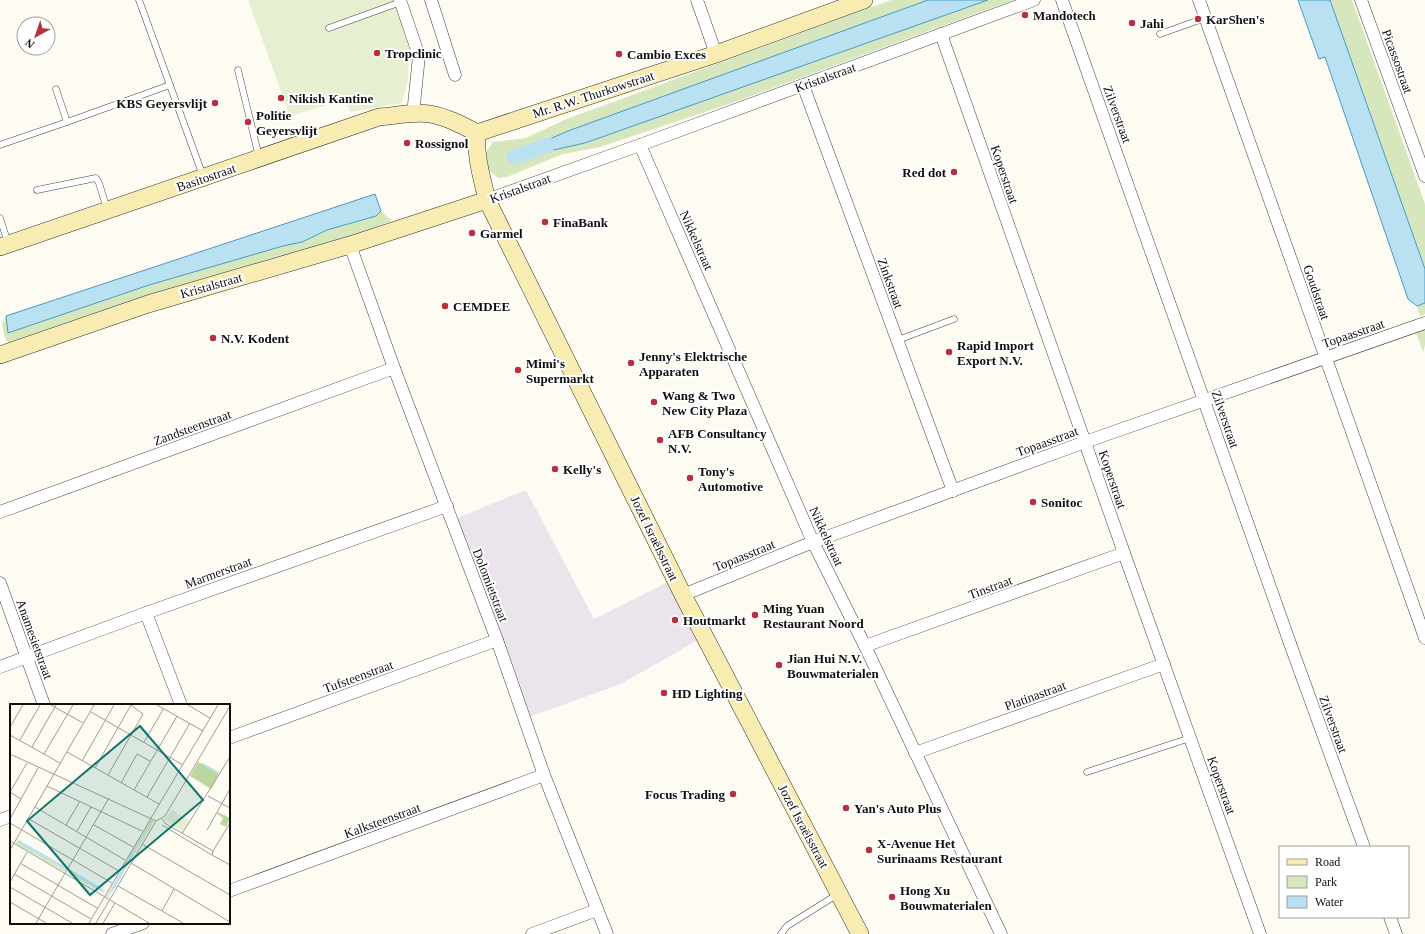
<svg xmlns="http://www.w3.org/2000/svg" width="1425" height="934" viewBox="0 0 1425 934" font-family="'Times New Roman',serif">
<style>
.industrial{fill:#ebe4ed}
.green{fill:#d6e7bd}
.pitch{fill:#e6efcf}
.water{fill:#bae1f2;stroke:#469ac4}
.lines{fill:none;stroke-linecap:round;stroke-linejoin:round}
.canal{stroke:#bae1f2;stroke-width:15}
.lane-casing{stroke:#424242;stroke-width:7}
.street-casing{stroke:#424242;stroke-width:13}
.secondary-casing{stroke:#313131;stroke-width:18}
.lane{stroke:#fff;stroke-width:6}
.street{stroke:#fff;stroke-width:12}
.secondary{stroke:#f9ecb2;stroke-width:17}
.poi-dot{fill:#b63040;stroke:#fff;stroke-width:1.5}
.labels{text-anchor:middle;stroke-width:4;stroke-linejoin:round;paint-order:stroke}
.poi-label{font-size:13px;font-weight:bold;fill:#0f0f0f;stroke:#fff;text-anchor:start}
.street-label{font-size:13px;fill:#0f0f0f;stroke:#fff}
.inset-river{fill:none;stroke:#bae1f2;stroke-width:2}
.inset-road{fill:none;stroke:#9e9d97;stroke-width:1}
.view{fill:#0f766e;fill-opacity:0.15;stroke:#0f766e;stroke-width:2}
.inset-edge{fill:none;stroke:#0f0f0f;stroke-width:2}
</style>
<rect width="100%" height="100%" fill="#fefbf2"/>
<!-- industrial -->
<polygon class="industrial" points="526,490 594,619 670,581 698,640 621,684 529,717 457,518"/>
<!-- green -->
<g class="green">
<path d="M891,0h37l-360,131 -39,17 2,6 54,-11 403,-143h25l-278,102 -135,45 -37,7 -56,23 -9,1c-17,-12 -17,-20 -5,-36l33,-4 38,-18z"/>
<polygon points="1330,0 1352,0 1425,204 1425,269"/>
<path d="M381,211l11,10 -106,39 -275,85c-7,-5 -7,-12 -9,-20l4,-9 3,17 140,-48 134,-39 19,-4 25,-12 49,-14z"/>
<polygon points="1425,303 1425,314 1420,316 1417,306"/>
<polygon points="1425,330 1425,345 1423,352 1416,333"/>
</g>
<!-- pitch -->
<polygon class="pitch" points="248,0 394,0 409,48 408,80 402,103 350,112 346,99 290,116"/>
<!-- water -->
<g class="water">
<polygon points="928,0 988,0 585,143 531,155 529,148 568,131"/>
<polygon points="1298,0 1330,0 1425,269 1425,303 1417,306 1408,299 1325,57 1319,59"/>
<polygon points="375,194 381,211 376,216 327,230 302,242 283,246 149,285 8,333 6,316"/>
</g>
<g class="lines">
<!-- canal -->
<polyline class="canal" points="514,157 548,145"/>
<defs>
<g id="lane">
<polyline points="139,0 203,176"/>
<polyline points="329,28 401,2"/>
<polyline points="1160,34 1205,18"/>
<polyline points="238,70 259,157"/>
<polyline points="56,89 67,122"/>
<polyline points="0,145 67,122 170,85"/>
<polyline points="37,190 96,178 99,183 107,209"/>
<polyline points="0,218 8,243"/>
<polyline points="898,340 954,319"/>
<polyline points="1087,772 1190,738"/>
<polyline points="781,934 787,926 838,894"/>
</g>
<g id="street">
<polyline points="400,0 419,56 413,114"/>
<polyline points="431,0 455,75"/>
<polyline points="697,0 716,54"/>
<polyline points="1062,0 1292,649 1364,847"/>
<polyline points="1199,0 1425,638"/>
<polyline points="1361,0 1425,176"/>
<polyline points="941,34 1124,553 1260,934"/>
<polyline points="803,85 953,491"/>
<polyline points="640,145 813,542 865,646 1001,934"/>
<polyline points="487,200 640,145 1034,0"/>
<polyline points="350,245 394,368 497,640 544,775 607,934"/>
<polyline points="0,512 394,368"/>
<polyline points="0,583 44,705"/>
<polyline points="683,595 813,542 1085,442 1425,323"/>
<polyline points="146,613 181,705"/>
<polyline points="865,646 1124,553"/>
<polyline points="0,667 146,613 447,506"/>
<polyline points="229,738 497,640"/>
<polyline points="915,753 1164,664"/>
<polyline points="0,820 11,816"/>
<polyline points="229,891 544,775"/>
<polyline points="1390,917 1396,934"/>
<polyline points="112,934 143,923"/>
<polyline points="532,934 597,910"/>
</g>
<g id="secondary">
<path d="M477,133c-2,23 5,45 10,67l196,395 177,339"/>
<path d="M0,247l379,-130c17,-1 35,-6 51,-3 17,3 32,11 47,19l239,-79 148,-54"/>
<polyline points="0,355 148,304 350,245 487,200"/>
</g>
</defs>
<!-- lane casing -->
<use href="#lane" class="lane-casing"/>
<!-- street casing -->
<use href="#street" class="street-casing"/>
<!-- secondary casing -->
<use href="#secondary" class="secondary-casing"/>
<!-- lane -->
<use href="#lane" class="lane"/>
<!-- street -->
<use href="#street" class="street"/>
<!-- secondary -->
<use href="#secondary" class="secondary"/>
</g>
<!-- markers -->
<g class="poi-dot">
<circle cx="1025" cy="15" r="4"/>
<circle cx="1198" cy="19" r="4"/>
<circle cx="1132" cy="23" r="4"/>
<circle cx="377" cy="53" r="4"/>
<circle cx="619" cy="54" r="4"/>
<circle cx="281" cy="98" r="4"/>
<circle cx="215" cy="103" r="4"/>
<circle cx="248" cy="122" r="4"/>
<circle cx="407" cy="143" r="4"/>
<circle cx="954" cy="172" r="4"/>
<circle cx="545" cy="222" r="4"/>
<circle cx="472" cy="233" r="4"/>
<circle cx="445" cy="306" r="4"/>
<circle cx="213" cy="338" r="4"/>
<circle cx="949" cy="352" r="4"/>
<circle cx="631" cy="363" r="4"/>
<circle cx="518" cy="370" r="4"/>
<circle cx="654" cy="402" r="4"/>
<circle cx="660" cy="440" r="4"/>
<circle cx="555" cy="469" r="4"/>
<circle cx="690" cy="478" r="4"/>
<circle cx="1033" cy="502" r="4"/>
<circle cx="755" cy="615" r="4"/>
<circle cx="675" cy="620" r="4"/>
<circle cx="779" cy="665" r="4"/>
<circle cx="664" cy="693" r="4"/>
<circle cx="733" cy="794" r="4"/>
<circle cx="846" cy="808" r="4"/>
<circle cx="869" cy="850" r="4"/>
<circle cx="892" cy="897" r="4"/>
</g>
<g class="labels">
<!-- poi labels -->
<g class="poi-label">
<text x="1033" y="20">Mandotech</text>
<text x="1206" y="24">KarShen's</text>
<text x="1140" y="28">Jahi</text>
<text x="385" y="58">Tropclinic</text>
<text x="627" y="59">Cambio Exces</text>
<text x="289" y="103">Nikish Kantine</text>
<text x="207" y="108" text-anchor="end">KBS Geyersvlijt</text>
<text x="256" y="120">Politie<tspan x="256" dy="15">Geyersvlijt</tspan></text>
<text x="415" y="148">Rossignol</text>
<text x="946" y="177" text-anchor="end">Red dot</text>
<text x="553" y="227">FinaBank</text>
<text x="480" y="238">Garmel</text>
<text x="453" y="311">CEMDEE</text>
<text x="221" y="343">N.V. Kodent</text>
<text x="957" y="350">Rapid Import<tspan x="957" dy="15">Export N.V.</tspan></text>
<text x="639" y="361">Jenny's Elektrische<tspan x="639" dy="15">Apparaten</tspan></text>
<text x="526" y="368">Mimi's<tspan x="526" dy="15">Supermarkt</tspan></text>
<text x="662" y="400">Wang &amp; Two<tspan x="662" dy="15">New City Plaza</tspan></text>
<text x="668" y="438">AFB Consultancy<tspan x="668" dy="15">N.V.</tspan></text>
<text x="563" y="474">Kelly's</text>
<text x="698" y="476">Tony's<tspan x="698" dy="15">Automotive</tspan></text>
<text x="1041" y="507">Sonitoc</text>
<text x="763" y="613">Ming Yuan<tspan x="763" dy="15">Restaurant Noord</tspan></text>
<text x="683" y="625">Houtmarkt</text>
<text x="787" y="663">Jian Hui N.V.<tspan x="787" dy="15">Bouwmaterialen</tspan></text>
<text x="672" y="698">HD Lighting</text>
<text x="725" y="799" text-anchor="end">Focus Trading</text>
<text x="854" y="813">Yan's Auto Plus</text>
<text x="877" y="848">X-Avenue Het<tspan x="877" dy="15">Surinaams Restaurant</tspan></text>
<text x="900" y="895">Hong Xu<tspan x="900" dy="15">Bouwmaterialen</tspan></text>
</g>
<!-- street labels -->
<g class="street-label">
<text transform="translate(1398 61) rotate(70)" y="5">Picassostraat</text>
<text transform="translate(825 77) rotate(-20)" y="5">Kristalstraat</text>
<text transform="translate(593 94) rotate(-18)" y="5">Mr. R.W. Thurkowstraat</text>
<text transform="translate(1118 114) rotate(70)" y="5">Zilverstraat</text>
<text transform="translate(1005 174) rotate(71)" y="5">Koperstraat</text>
<text transform="translate(206 177) rotate(-19)" y="5">Basitostraat</text>
<text transform="translate(520 188) rotate(-20)" y="5">Kristalstraat</text>
<text transform="translate(697 240) rotate(66)" y="5">Nikkelstraat</text>
<text transform="translate(891 283) rotate(70)" y="5">Zinkstraat</text>
<text transform="translate(211 285) rotate(-16)" y="5">Kristalstraat</text>
<text transform="translate(1317 292) rotate(71)" y="5">Goudstraat</text>
<text transform="translate(1353 333) rotate(-19)" y="5">Topaasstraat</text>
<text transform="translate(1226 419) rotate(71)" y="5">Zilverstraat</text>
<text transform="translate(192 427) rotate(-20)" y="5">Zandsteenstraat</text>
<text transform="translate(1047 441) rotate(-20)" y="5">Topaasstraat</text>
<text transform="translate(1113 479) rotate(71)" y="5">Koperstraat</text>
<text transform="translate(827 536) rotate(65)" y="5">Nikkelstraat</text>
<text transform="translate(655 538) rotate(64)" y="5">Jozef Israëlsstraat</text>
<text transform="translate(744 555) rotate(-22)" y="5">Topaasstraat</text>
<text transform="translate(218 572) rotate(-20)" y="5">Marmerstraat</text>
<text transform="translate(491 585) rotate(69)" y="5">Dolomietstraat</text>
<text transform="translate(990 587) rotate(-20)" y="5">Tinstraat</text>
<text transform="translate(35 639) rotate(70)" y="5">Anamesietstraat</text>
<text transform="translate(358 676) rotate(-20)" y="5">Tufsteenstraat</text>
<text transform="translate(1035 695) rotate(-20)" y="5">Platinastraat</text>
<text transform="translate(1334 724) rotate(70)" y="5">Zilverstraat</text>
<text transform="translate(1222 785) rotate(70)" y="5">Koperstraat</text>
<text transform="translate(382 820) rotate(-20)" y="5">Kalksteenstraat</text>
<text transform="translate(804 826) rotate(62)" y="5">Jozef Israëlsstraat</text>
</g>
</g>
<!-- overview -->
<g transform="translate(10 704)">
<rect width="220" height="220" fill="#fefbf2"/>
<path d="M141,115l3,3 -46,76 -2,-2zM141,120l-41,70 -1,2 -1,-1 6,-12zM7,136l48,30 3,-2 -3,4 -49,-28zM59,166l1,3 35,21 -37,-20z" fill="#d6e7bd" fill-rule="evenodd"/>
<path d="M188,58l21,12 -8,15 -21,-13zM208,108l12,6 -4,9 -6,-3 3,-6 -6,-4z" fill="#bbd69e"/>
<path d="M162,106l18,11 -8,12 -18,-14z" fill="#e6efcf"/>
<path d="M140,119l-34,63 -8,11 6,-14zM9,136l47,27v3l-42,-24 -6,-4zM61,166l32,19 2,4 -35,-20z" fill="#bae1f2"/>
<path class="inset-river" d="M191,59l18,10"/>
<path class="inset-road" d="M41,1l32,18M147,1l46,26M178,1l22,13M81,8l92,53M0,23l13,-22M0,31l50,28M10,36l20,-35M134,38l20,-34M22,43l24,-42M57,48l92,52M0,50l146,67M34,50l29,-49M72,57l32,-56M85,64l36,-63M98,71l35,-61 -12,-9M111,79l16,-29 13,7M37,82l95,45M124,86l43,-74M0,88l17,-29M0,88l11,7M198,92l22,12M137,93l43,-74M25,103l90,53M0,115l28,-51M19,115l90,52M152,115l4,5 47,27 -1,4 18,10M0,119l102,60M56,121l14,-24M84,121l39,22M152,121l50,30M197,126l23,-41M67,127l14,-24M172,130l48,-77M0,137l139,82M132,140l88,51M0,146l84,-145M203,147l17,-28M10,159l77,45M121,159l99,59M4,170l77,45M0,178l17,-30M108,182l65,37M0,183l62,36M0,198l36,21M152,207l12,-22M26,219l73,-125M79,219l129,-218M86,219l60,-102 9,-5 65,-110M93,219l12,-20"/>
<path class="view" d="M130,22l63,74 -113,95 -63,-74z"/>
<rect width="220" height="220" class="inset-edge"/>
</g>
<!-- legend -->
<rect x="1279" y="846" width="130" height="72" fill="#ffffff" stroke="#9f9f9f"/>
<rect x="1287" y="859" width="20" height="6" fill="#f9ecb2" stroke="#9f9f9f"/>
<text x="1315" y="866" font-size="12" fill="#0f0f0f">Road</text>
<rect x="1287" y="876" width="20" height="12" fill="#d6e7bd" stroke="#9f9f9f"/>
<text x="1315" y="886" font-size="12" fill="#0f0f0f">Park</text>
<rect x="1287" y="896" width="20" height="12" fill="#bae1f2" stroke="#9f9f9f"/>
<text x="1315" y="906" font-size="12" fill="#0f0f0f">Water</text>
<!-- north arrow -->
<g transform="translate(36 36) rotate(220)"><circle r="19" fill="#ffffff" stroke="#9f9f9f"/>
<path d="M0-3L7 15L0 10L-7 15Z" fill="#b63040"/>
<text y="-6" font-size="11" font-weight="bold" text-anchor="middle" fill="#0f0f0f">N</text>
</g>
</svg>
